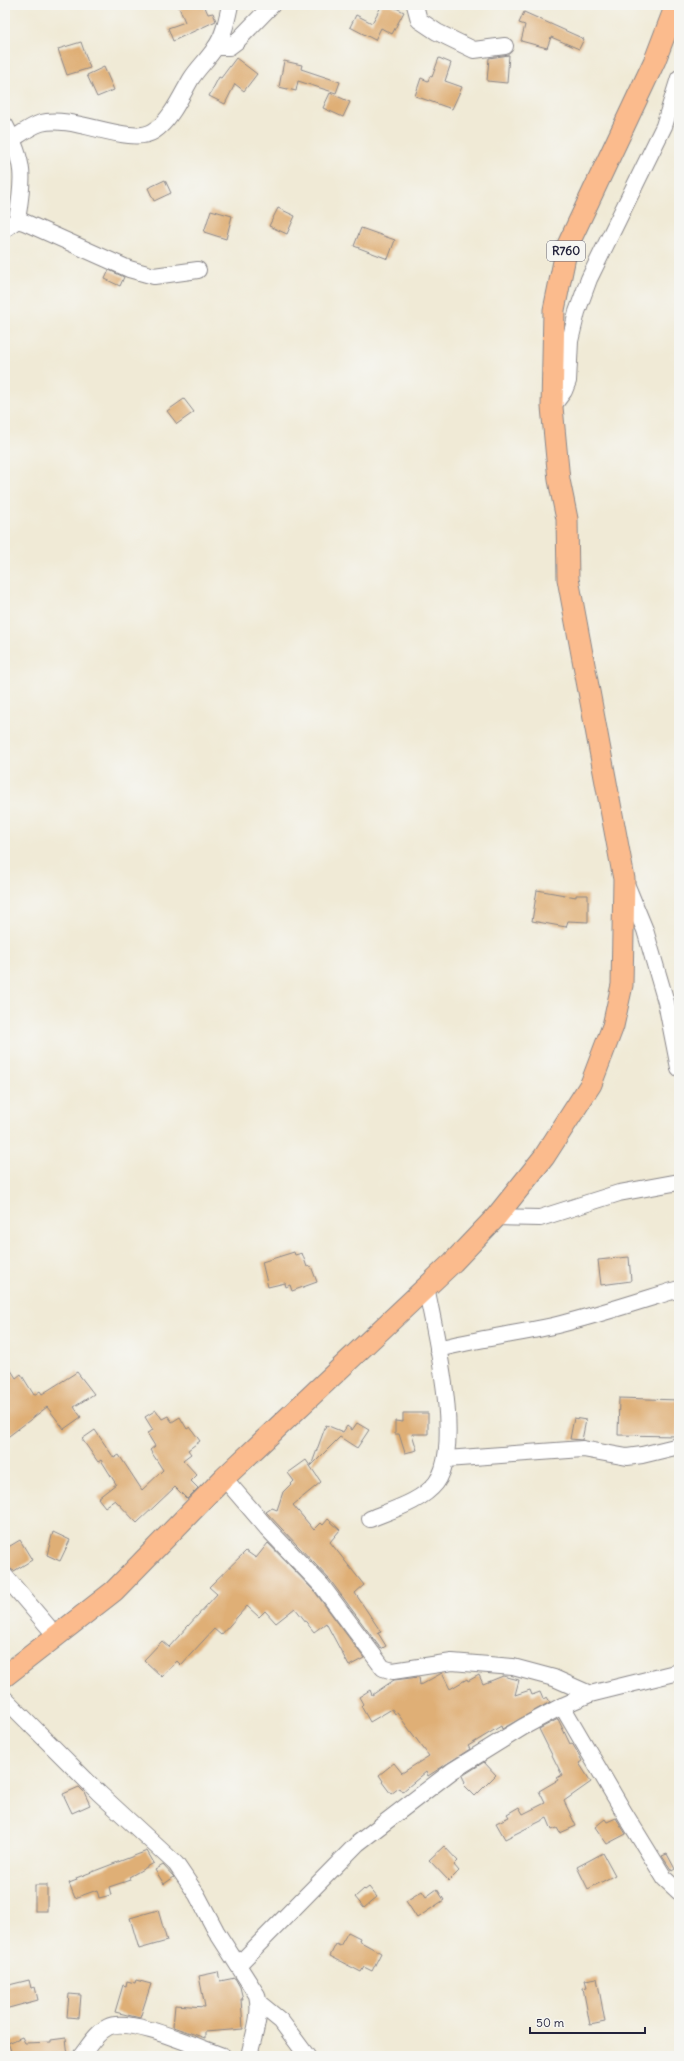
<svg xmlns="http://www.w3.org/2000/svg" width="684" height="2061" viewBox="0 0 684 2061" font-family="Delius,sans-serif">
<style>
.building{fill:#dfaf76}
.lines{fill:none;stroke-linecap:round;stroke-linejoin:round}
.minor-casing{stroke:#898688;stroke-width:18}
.major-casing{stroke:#898688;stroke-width:23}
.minor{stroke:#fff;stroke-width:16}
.major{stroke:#fbbb8d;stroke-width:21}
.labels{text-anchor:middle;stroke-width:3;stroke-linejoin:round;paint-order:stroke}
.shield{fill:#f6f6f2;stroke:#626272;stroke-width:1}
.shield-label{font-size:12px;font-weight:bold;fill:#22223b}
</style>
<rect width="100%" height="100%" fill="#f6f6f2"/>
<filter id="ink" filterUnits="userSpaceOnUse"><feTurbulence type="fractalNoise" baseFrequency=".025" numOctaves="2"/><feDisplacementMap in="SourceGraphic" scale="8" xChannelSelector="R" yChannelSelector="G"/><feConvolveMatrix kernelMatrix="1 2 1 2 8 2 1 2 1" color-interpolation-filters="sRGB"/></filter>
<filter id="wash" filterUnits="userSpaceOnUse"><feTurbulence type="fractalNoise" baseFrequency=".012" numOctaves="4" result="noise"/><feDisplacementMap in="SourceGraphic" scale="16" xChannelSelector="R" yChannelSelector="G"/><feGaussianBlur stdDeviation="0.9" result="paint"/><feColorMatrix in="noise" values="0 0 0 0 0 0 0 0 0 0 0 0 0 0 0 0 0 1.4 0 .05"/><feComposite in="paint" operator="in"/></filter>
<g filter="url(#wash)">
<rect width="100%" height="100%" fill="#f0ead6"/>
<g id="blocks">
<!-- building -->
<g class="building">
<polygon points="178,5 204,5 208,14 213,13 216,21 173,41 168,28 185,22"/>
<polygon points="382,5 390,5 404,12 392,34 381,28 375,40 350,27 356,15 372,23"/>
<polygon points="524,12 584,39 579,49 551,37 547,48 521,41 525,25 519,23"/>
<polygon points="81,42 90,68 67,75 58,49"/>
<polygon points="509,55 507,83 487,81 489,58"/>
<polygon points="236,58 257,74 244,91 235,84 225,104 209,96 219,77 221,78"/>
<polygon points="439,58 451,63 445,81 462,87 452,109 415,96 421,78 428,81 430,76 432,77"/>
<polygon points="284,61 302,65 301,69 340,82 336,93 298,81 296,91 279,87"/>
<polygon points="104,67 114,90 97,97 87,75"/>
<polygon points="330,93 350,102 343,117 323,108"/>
<polygon points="165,180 171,193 154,201 148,188"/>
<polygon points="278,208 295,216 287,234 269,226"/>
<polygon points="211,210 232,216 226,239 204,232"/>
<polygon points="361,228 395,240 388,259 354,246"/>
<polygon points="109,270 124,277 120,286 105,279"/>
<polygon points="184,399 194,412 177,424 167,411"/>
<polygon points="537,890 576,897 576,895 588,895 588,922 568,921 566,927 532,921"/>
<polygon points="294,1252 295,1255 302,1253 307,1267 311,1266 317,1282 292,1291 290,1285 286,1287 285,1283 268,1287 262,1262"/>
<polygon points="629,1257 631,1281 601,1285 598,1260"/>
<polygon points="5,1361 16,1378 21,1374 34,1395 40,1391 42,1394 77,1372 94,1394 74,1407 81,1417 64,1429 47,1407 5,1439"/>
<polygon points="619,1398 678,1400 677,1436 618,1435"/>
<polygon points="156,1410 162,1419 168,1416 172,1422 180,1417 187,1429 190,1427 200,1441 188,1450 191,1454 183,1460 197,1475 191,1481 198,1488 187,1499 175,1487 137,1523 115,1500 105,1507 98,1498 116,1484 101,1460 98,1462 82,1439 95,1430 114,1458 119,1455 142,1490 163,1470 150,1450 155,1446 147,1433 153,1430 145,1417"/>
<polygon points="403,1413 428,1413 428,1434 412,1434 417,1450 405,1453 399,1434 395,1434 395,1421 403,1422"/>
<polygon points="574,1418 586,1420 582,1440 570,1439"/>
<polygon points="357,1423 369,1430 357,1448 340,1437 311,1466 326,1425 343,1432 347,1426 352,1430"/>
<polygon points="306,1460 321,1482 293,1505 314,1530 321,1523 323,1525 328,1519 340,1530 330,1542 364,1585 355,1593 381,1632 378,1633 386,1646 381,1649 330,1580 266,1512 272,1508 277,1510 283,1492 294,1481 288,1473"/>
<polygon points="53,1532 70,1540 60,1561 47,1555"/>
<polygon points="20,1540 32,1560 14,1571 5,1566 5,1549"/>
<polygon points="268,1543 315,1592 364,1658 349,1666 326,1623 314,1632 295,1608 276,1623 265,1611 259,1617 247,1606 221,1635 214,1629 181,1665 177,1661 162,1677 144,1660 162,1641 169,1647 217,1594 209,1587 246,1551 256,1558"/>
<polygon points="442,1673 450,1689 467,1679 468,1681 479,1675 483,1684 503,1676 519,1680 515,1695 530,1690 532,1695 540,1692 543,1699 547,1697 550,1702 502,1729 501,1726 468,1746 470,1749 428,1776 426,1772 402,1792 399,1788 391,1794 382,1782 383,1781 379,1775 394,1763 402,1773 429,1756 397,1713 395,1714 392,1709 370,1722 361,1706 363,1704 359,1697 370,1690 372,1695 394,1680 419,1677 420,1685"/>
<polygon points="558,1719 570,1744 572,1743 579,1755 582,1761 579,1763 591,1782 564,1801 576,1826 560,1833 557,1828 552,1830 547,1818 505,1839 496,1823 509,1817 507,1814 519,1807 523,1814 545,1803 539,1791 558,1780 557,1778 562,1775 539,1729"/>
<polygon points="484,1762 496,1775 475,1796 463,1784 465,1782 462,1776"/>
<polygon points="79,1787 84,1792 90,1805 72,1813 63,1794"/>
<polygon points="616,1818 626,1834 607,1844 595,1827 605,1819 607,1822"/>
<polygon points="444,1846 458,1861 454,1865 459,1871 449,1881 429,1860"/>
<polygon points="147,1851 154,1863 129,1877 130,1880 109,1887 111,1895 99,1898 97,1890 75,1898 69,1883 77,1880 76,1878"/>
<polygon points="603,1853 615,1875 588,1889 577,1867"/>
<polygon points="667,1854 675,1869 672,1871 662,1856"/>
<polygon points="163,1865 174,1877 164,1884 155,1870"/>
<rect x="35" y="1885" width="12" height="26"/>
<polygon points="369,1887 377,1897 364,1908 355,1897 364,1889 365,1890"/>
<polygon points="437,1889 444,1900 417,1918 406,1901 422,1891 426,1897"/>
<polygon points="158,1910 167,1941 139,1949 130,1918"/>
<polygon points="348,1932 360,1938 359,1941 381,1953 372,1971 364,1967 361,1972 330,1956 336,1944 340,1946"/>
<polygon points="218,1972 220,1981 235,1978 240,1987 243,1999 241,1999 243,2029 205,2032 205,2038 173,2027 175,2005 205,2007 199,1976"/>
<polygon points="597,1978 605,2022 590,2025 583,1988 587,1987 585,1980"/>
<polygon points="29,1980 31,1988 35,1987 38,2000 5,2009 5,1986"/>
<polygon points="136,1980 151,1984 140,2018 115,2012 123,1985 126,1986 127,1981 135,1983"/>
<polygon points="69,1994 81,1995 79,2018 67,2017"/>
<polygon points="22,2037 25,2043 51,2042 51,2040 66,2038 68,2056 13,2056 8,2043"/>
</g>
</g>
</g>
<g filter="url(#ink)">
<use href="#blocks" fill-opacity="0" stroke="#898688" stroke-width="1"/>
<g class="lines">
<defs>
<g id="minor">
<polyline points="415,5 419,20 437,32 474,50 505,46"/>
<polyline points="216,47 229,47 237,41 272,5"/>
<path d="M5,125c20,38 19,53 12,95"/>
<path d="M13,139c9,-6 18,-13 28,-16 32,-9 89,24 113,8 17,-11 27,-35 37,-52 7,-11 17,-20 24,-31 9,-12 12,-29 15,-43"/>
<polyline points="5,229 17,220 24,222 129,269 154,276 198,270"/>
<polyline points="552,407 564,391 568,381 570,341 577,312 589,279 664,126 679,78"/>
<polyline points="627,886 645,930 666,1002 679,1068"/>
<polyline points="496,1217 540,1218 619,1193 679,1182"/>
<path d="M438,1349c41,-11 82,-15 123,-25 40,-10 79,-23 118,-35"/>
<polyline points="446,1459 583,1449 627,1457 642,1455 679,1446"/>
<polyline points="224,1478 267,1528 322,1586 383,1668 393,1671 452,1662 513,1667 554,1678 590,1694"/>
<path d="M370,1519c21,-9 51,-17 66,-36 28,-37 -2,-153 -10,-197"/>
<polyline points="5,1576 57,1637"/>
<path d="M5,1699l94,94 77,71 21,31 19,36 41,64c5,20 -4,42 -8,61"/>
<polyline points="562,1706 625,1814 665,1879 679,1892"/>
<polyline points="238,1965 358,1843 452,1771 523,1727 562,1706 590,1694 679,1672"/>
<polyline points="259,2003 281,2021 307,2056"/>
<path d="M81,2056c8,-10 15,-23 27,-29 21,-11 91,21 115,29"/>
</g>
<polyline id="major" points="5,1676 114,1591 224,1478 453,1262 496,1217 544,1157 591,1084 613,1026 622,985 624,879 568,579 567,519 559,480 552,407 554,310 567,247 655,60 676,5"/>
</defs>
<!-- minor casing -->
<use href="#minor" class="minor-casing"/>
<!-- major casing -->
<use href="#major" class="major-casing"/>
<!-- minor -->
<use href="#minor" class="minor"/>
<!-- major -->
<use href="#major" class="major"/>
</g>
</g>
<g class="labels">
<!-- shield labels -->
<rect class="shield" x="547" y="241" width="38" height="20" rx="3"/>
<g class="shield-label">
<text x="566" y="255">R760</text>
</g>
</g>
<!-- margin -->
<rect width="684" height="2061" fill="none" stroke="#f6f6f2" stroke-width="20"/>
<!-- scale -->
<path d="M530 2027v6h115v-6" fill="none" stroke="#22223b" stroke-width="2"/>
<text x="536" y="2027" font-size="12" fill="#22223b" stroke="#f6f6f2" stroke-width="3" paint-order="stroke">50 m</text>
</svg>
